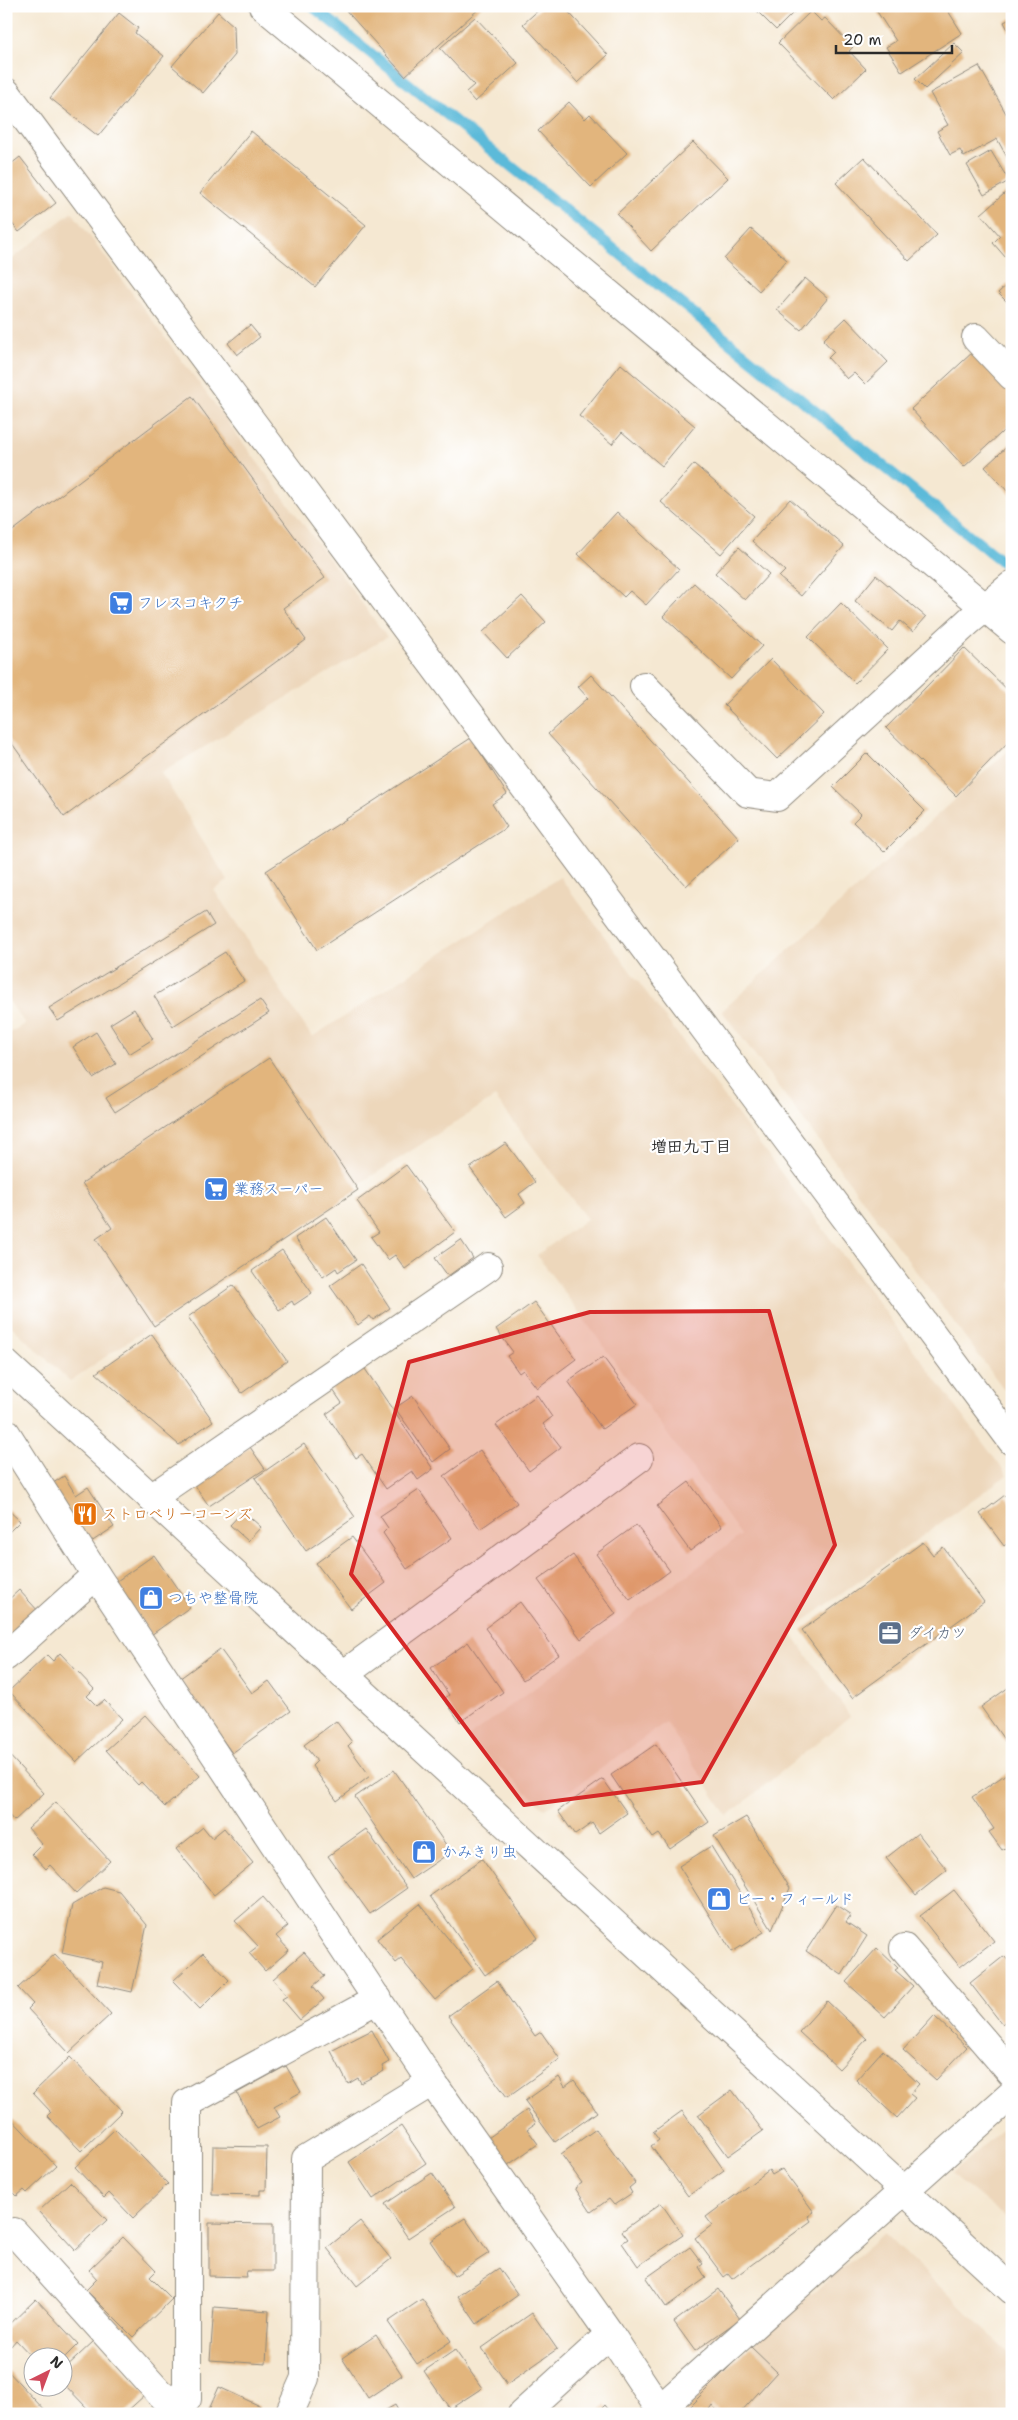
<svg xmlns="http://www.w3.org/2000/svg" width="1018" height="2420" viewBox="0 0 1018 2420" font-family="'Shantell Sans','Klee One',sans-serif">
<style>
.built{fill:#edd7bb}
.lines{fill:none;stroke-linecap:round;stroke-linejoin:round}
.stream{stroke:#5bbad9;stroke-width:11}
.building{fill:#e2b57d}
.minor-casing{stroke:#908a7e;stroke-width:30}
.minor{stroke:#fff;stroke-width:28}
.marked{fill:#d62828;fill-opacity:0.2;stroke:#d62828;stroke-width:4;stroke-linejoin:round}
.labels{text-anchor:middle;stroke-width:4.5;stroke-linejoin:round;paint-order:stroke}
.shop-label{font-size:15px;fill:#366cbe;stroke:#fff;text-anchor:start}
.food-label{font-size:15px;fill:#c56008;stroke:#fff;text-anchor:start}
.service-label{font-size:15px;fill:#4e5e75;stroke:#fff;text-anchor:start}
.neighbourhood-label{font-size:16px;font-weight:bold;fill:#2b2b2b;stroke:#fff}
</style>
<rect width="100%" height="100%" fill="#fff"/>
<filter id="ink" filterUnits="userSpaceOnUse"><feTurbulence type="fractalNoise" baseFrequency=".02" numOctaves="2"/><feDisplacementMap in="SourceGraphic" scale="10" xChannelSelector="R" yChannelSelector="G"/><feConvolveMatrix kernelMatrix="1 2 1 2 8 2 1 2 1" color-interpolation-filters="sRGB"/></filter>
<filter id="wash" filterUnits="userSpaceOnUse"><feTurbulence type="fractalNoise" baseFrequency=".0096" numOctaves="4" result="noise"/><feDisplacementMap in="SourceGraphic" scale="20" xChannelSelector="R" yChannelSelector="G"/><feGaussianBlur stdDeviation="1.12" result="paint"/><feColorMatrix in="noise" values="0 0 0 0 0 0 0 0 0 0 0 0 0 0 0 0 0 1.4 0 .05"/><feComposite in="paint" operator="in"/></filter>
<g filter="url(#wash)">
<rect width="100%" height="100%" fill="#f5e8d2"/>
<!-- built -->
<g class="built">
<polygon points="72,212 387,637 161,773 228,881 214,890 312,1037 560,877 1007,1475 790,1631 850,1716 727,1816 666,1722 545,1809 467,1738 741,1535 537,1255 587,1219 495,1097 370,1177 70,1381 6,1321 6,1035 25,1024 6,997 6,264"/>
<polygon points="1012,747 1012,1400 722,1011"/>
<polygon points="1012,2121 1012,2222 952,2174"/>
<polygon points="884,2233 1012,2356 1012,2414 681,2414 681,2404"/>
</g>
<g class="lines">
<!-- stream -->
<polyline class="stream" points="312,6 1010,568"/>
</g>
<g id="blocks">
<!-- building -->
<g class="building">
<polygon points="342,6 482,6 405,76"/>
<polygon points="543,6 563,6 608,55 578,83 523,24"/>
<polygon points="760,6 791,6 795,11 776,30 756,10"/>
<polygon points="881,6 945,6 962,33 902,72 886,47 896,41 876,10"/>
<polygon points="811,11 821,21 825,18 853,47 849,51 866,69 834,100 778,43"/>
<polygon points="218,12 234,26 235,55 203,93 172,66"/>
<polygon points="119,13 138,28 135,33 164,56 98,136 50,98"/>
<polygon points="475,17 518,63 475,102 466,92 474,85 440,48"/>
<polygon points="1012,18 1012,38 1004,22"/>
<polygon points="954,43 964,53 925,89 915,79"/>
<polygon points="979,66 1012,124 1012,157 1008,159 997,139 964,157 960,150 950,155 937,131 948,125 930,93"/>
<polygon points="569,102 585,119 590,114 627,153 591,187 538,131"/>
<polygon points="251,131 366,225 315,287 200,193"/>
<polygon points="693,142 728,178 651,251 617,214"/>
<polygon points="991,151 1009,181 984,195 967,165"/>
<polygon points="20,157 56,203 19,232 6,216 6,168"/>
<polygon points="864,157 937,235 909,261 836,183"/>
<polygon points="1012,187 1012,253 1006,258 993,243 1000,236 981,214"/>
<polygon points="751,229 787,260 759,291 724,259"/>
<polygon points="805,278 828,298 801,330 777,310"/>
<polygon points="1012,280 1012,307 998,293"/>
<polygon points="846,318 888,362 865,384 854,373 847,379 828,358 834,352 823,340"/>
<polygon points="250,325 260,337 237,355 228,343"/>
<polygon points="974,351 1012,393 1012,423 964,467 911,409"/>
<polygon points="621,364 695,426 662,466 622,432 612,444 579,416"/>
<polygon points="192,396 325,578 283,608 306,640 64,817 6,735 6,536"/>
<polygon points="1012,442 1012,496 985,467"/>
<polygon points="694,464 754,516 721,554 661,502"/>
<polygon points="790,499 844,546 801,596 779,577 785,571 752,541"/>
<polygon points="617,512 679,569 646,605 630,591 624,597 578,554"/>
<polygon points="739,547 769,574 745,600 715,573"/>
<polygon points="876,575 926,617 913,632 900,621 892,631 855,601"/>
<polygon points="694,583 762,646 731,679 663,616"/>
<polygon points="522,596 546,622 507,658 483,632"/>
<polygon points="841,603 888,649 855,683 808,637"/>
<polygon points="964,648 1012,694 1012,738 956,796 886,728"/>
<polygon points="771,659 824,714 777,759 724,705"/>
<polygon points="591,675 739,838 686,886 548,734 588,698 578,687"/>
<polygon points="471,738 507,794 492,804 507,827 317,950 266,871"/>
<polygon points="867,753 925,811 884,852 853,822 861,814 833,787"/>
<polygon points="206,912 214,925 58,1021 49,1008"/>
<polygon points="225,952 244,981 173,1026 154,996"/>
<polygon points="260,1000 269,1013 115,1112 106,1098"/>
<polygon points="134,1009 153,1039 129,1054 110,1024"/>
<polygon points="96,1032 116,1064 93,1078 73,1047"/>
<polygon points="269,1058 358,1190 154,1326 96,1239 112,1228 82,1183"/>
<polygon points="506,1143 535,1182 519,1194 525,1203 506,1217 470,1168"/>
<polygon points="406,1165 455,1232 405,1269 395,1255 388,1260 371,1237 379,1232 357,1201"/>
<polygon points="326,1217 356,1260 338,1272 336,1268 323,1277 295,1238"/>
<polygon points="461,1240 473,1258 448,1276 435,1258"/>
<polygon points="282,1250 312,1293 294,1305 292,1301 279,1310 252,1271"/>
<polygon points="361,1264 390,1308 373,1320 370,1316 358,1325 330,1286"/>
<polygon points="233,1285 287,1361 242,1393 188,1317"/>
<polygon points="534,1302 576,1359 537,1388 523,1370 519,1373 507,1356 513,1352 496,1329"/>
<polygon points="152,1334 213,1421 179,1445 96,1373"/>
<polygon points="603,1357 637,1404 602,1429 568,1381"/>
<polygon points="363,1366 433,1469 418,1480 412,1471 386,1489 362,1454 356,1458 326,1414 342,1403 331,1387"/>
<polygon points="537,1395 552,1417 543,1424 561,1447 529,1471 496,1425"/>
<polygon points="413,1396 450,1449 433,1462 395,1408"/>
<polygon points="304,1444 355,1517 306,1551 255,1478"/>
<polygon points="250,1447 265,1469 209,1506 194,1484"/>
<polygon points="480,1450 517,1503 480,1529 444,1476"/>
<polygon points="64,1476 76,1495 88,1487 114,1527 82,1548 44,1489"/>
<polygon points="689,1482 722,1527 690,1551 657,1506"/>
<polygon points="419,1490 452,1538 407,1569 383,1533 388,1528 380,1516"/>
<polygon points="1005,1495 1012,1503 1012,1540 1004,1546 980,1514"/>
<polygon points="6,1508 20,1521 6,1535"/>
<polygon points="243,1511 261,1527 248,1541 230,1525"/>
<polygon points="636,1525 670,1571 630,1600 596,1554"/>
<polygon points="352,1537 386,1583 351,1609 316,1563"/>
<polygon points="923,1542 933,1555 943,1547 984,1602 852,1698 802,1630"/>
<polygon points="154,1555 190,1607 151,1635 114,1583"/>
<polygon points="573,1555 616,1614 581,1639 538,1580"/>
<polygon points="19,1590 40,1613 12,1639 8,1635 6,1636 6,1602"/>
<polygon points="520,1602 559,1655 523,1680 485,1628"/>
<polygon points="468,1642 503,1692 460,1722 444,1699 449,1695 431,1668"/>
<polygon points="220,1649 252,1693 269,1681 291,1711 232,1753 179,1679"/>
<polygon points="60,1653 94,1689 87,1696 97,1706 104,1700 122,1719 76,1762 9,1691 47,1655 53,1661"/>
<polygon points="1012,1685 1012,1747 1010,1748 981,1707"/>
<polygon points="145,1715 200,1776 165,1807 141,1782 138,1785 106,1750"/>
<polygon points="336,1721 352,1742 348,1746 370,1776 337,1801 312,1766 317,1761 304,1745"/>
<polygon points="656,1744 709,1822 670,1849 659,1834 653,1838 611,1775"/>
<polygon points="6,1752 44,1793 14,1821 6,1812"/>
<polygon points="394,1770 451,1852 411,1879 355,1797"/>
<polygon points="1012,1770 1012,1854 1007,1847 1002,1850 989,1832 994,1829 972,1797"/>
<polygon points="603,1779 627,1813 599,1833 592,1823 575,1835 558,1811"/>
<polygon points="56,1802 110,1861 76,1893 50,1865 46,1869 32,1854 42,1844 28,1828"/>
<polygon points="746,1817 790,1888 772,1930 714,1836"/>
<polygon points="203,1827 212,1838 224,1828 253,1863 214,1895 176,1849"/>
<polygon points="366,1829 407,1888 370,1914 328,1856"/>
<polygon points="918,1833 947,1870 916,1895 886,1858"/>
<polygon points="711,1846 764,1932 732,1952 679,1866"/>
<polygon points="482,1859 538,1938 485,1975 430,1896"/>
<polygon points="103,1887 119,1891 147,1925 132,1992 97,1984 102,1962 62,1953 72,1905"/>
<polygon points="954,1890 994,1941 960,1967 920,1916"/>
<polygon points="263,1897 288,1926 276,1936 289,1950 265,1971 249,1953 258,1946 235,1921"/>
<polygon points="420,1904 473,1969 435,2000 401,1959 396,1963 377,1939"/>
<polygon points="836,1905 851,1915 846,1922 867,1936 842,1975 806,1951"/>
<polygon points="877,1948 898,1968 895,1970 913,1986 885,2017 846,1982"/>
<polygon points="304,1952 325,1976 313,1986 324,1999 300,2020 282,1999 287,1996 273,1979"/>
<polygon points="203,1953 229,1980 200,2009 173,1981"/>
<polygon points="55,1954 111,2014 69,2053 28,2009 33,2004 18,1988"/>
<polygon points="1004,1956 1012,1965 1012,2016 1002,2024 970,1983"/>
<polygon points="497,1981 535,2036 541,2032 560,2059 507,2097 448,2016"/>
<polygon points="827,2001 867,2039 839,2069 799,2032"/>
<polygon points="934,2016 967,2047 936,2080 903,2050"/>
<polygon points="372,2030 389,2062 382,2066 384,2071 361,2083 358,2078 348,2084 331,2051"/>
<polygon points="883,2050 919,2084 910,2094 915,2098 897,2118 856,2080"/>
<polygon points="70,2057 122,2111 81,2151 47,2116 51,2112 33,2093"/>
<polygon points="286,2066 301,2092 274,2107 280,2117 257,2129 237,2093"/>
<polygon points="559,2077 565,2087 574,2080 597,2112 555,2142 525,2101"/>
<polygon points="732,2090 763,2131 728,2156 698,2115"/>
<polygon points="527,2110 536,2123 527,2129 538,2144 508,2165 488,2138"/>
<polygon points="682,2111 724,2170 688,2196 651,2146 659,2140 653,2132"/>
<polygon points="6,2113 56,2166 27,2193 24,2190 17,2196 6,2185"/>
<polygon points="401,2126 426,2163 373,2199 349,2162"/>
<polygon points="115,2129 168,2184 133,2218 109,2193 104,2198 75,2167"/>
<polygon points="596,2129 635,2183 629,2188 632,2193 614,2205 609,2199 591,2212 575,2188 582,2183 561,2154"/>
<polygon points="213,2146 267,2147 266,2190 260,2190 260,2195 212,2194"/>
<polygon points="782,2169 814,2212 808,2216 811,2221 732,2279 728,2274 724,2277 695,2238 712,2225 706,2217 769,2170 772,2175"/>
<polygon points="432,2173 455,2207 408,2238 385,2204"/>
<polygon points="70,2182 107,2220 75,2250 39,2211"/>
<polygon points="661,2203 683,2235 638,2266 622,2243 628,2239 622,2231"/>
<polygon points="465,2218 489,2253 454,2276 430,2241"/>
<polygon points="360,2221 391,2259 357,2286 327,2248"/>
<polygon points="209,2223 273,2224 273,2271 246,2271 247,2277 209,2276"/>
<polygon points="123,2237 156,2271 150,2277 172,2299 133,2337 86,2290 97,2279 89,2270"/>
<polygon points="690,2247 703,2264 699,2267 706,2278 666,2307 646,2278"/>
<polygon points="499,2268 518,2295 477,2324 458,2296"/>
<polygon points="718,2289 740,2319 695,2351 674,2322"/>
<polygon points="36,2299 78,2344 64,2358 33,2358 16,2340 11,2346 6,2341 6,2328"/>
<polygon points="422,2299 451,2341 417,2364 388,2322"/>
<polygon points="214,2307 269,2311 266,2364 210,2360"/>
<polygon points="532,2313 557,2349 507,2384 482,2348"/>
<polygon points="376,2335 402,2375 368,2398 342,2358"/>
<polygon points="94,2341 145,2395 124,2414 84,2414 88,2409 62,2382 62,2371"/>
<polygon points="750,2346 777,2372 739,2414 720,2414 712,2405 706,2414 692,2414 687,2409"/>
<polygon points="455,2350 482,2388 450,2409 424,2371"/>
<polygon points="6,2369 48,2414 6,2414"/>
<polygon points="219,2387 260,2406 256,2414 207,2414"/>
<polygon points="395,2405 400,2414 379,2414"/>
<polygon points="605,2405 612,2414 596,2414"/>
</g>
</g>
</g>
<g filter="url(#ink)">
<use href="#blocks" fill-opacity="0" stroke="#908a7e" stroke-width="1"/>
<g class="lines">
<defs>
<g id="minor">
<polyline points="263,6 1012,630"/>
<polyline points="6,92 1012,1441"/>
<polyline points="976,338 1012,376"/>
<polyline points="644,686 748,793 777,797 969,621 1012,585"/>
<polyline points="6,1364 1012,2290"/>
<polyline points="6,1433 96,1575 432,2082 610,2334 663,2414"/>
<polyline points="151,1498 488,1267"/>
<polyline points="6,1656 96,1575"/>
<polyline points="343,1675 639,1458"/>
<polyline points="904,1948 1012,2074"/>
<polyline points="14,2232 163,2397 187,2399 187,2103 378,1999"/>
<polyline points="661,2408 1012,2094"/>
<polyline points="289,2414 305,2378 306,2159 432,2082"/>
<polyline points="522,2414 610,2334"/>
</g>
</defs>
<!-- minor casing -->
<use href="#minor" class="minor-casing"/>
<!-- minor -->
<use href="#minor" class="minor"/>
</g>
</g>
<!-- marked area -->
<path class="marked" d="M769,1311l66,234 -133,237 -178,23 -173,-231 58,-212 181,-50z"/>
<!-- icons -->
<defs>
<symbol id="supermarket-square" viewBox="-11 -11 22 22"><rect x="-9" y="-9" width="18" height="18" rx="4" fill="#3f7fe0" stroke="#fff"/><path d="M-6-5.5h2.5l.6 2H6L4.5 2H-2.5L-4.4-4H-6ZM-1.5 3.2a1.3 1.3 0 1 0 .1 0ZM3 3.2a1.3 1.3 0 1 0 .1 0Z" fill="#fff"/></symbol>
<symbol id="restaurant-square" viewBox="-11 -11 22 22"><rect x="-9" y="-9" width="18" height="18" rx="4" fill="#e8710a" stroke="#fff"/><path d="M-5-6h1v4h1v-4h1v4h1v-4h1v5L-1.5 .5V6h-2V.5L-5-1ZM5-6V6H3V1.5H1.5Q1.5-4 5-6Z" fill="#fff"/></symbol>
<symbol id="shop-square" viewBox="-11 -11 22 22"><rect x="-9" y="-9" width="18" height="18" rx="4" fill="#3f7fe0" stroke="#fff"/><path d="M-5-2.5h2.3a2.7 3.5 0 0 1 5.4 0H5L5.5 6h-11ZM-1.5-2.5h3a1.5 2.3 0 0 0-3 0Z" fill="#fff"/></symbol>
<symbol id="office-square" viewBox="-11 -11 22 22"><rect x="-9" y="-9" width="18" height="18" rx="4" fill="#5c6f8a" stroke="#fff"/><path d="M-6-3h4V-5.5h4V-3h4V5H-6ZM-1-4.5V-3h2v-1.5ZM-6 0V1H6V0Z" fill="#fff"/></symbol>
</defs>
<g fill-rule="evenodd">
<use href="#supermarket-square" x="107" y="589" width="28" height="28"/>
<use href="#supermarket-square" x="202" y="1175" width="28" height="28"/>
<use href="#restaurant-square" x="71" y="1500" width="28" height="28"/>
<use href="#shop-square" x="137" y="1584" width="28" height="28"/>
<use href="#office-square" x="876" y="1619" width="28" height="28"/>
<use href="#shop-square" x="410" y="1838" width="28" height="28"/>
<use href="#shop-square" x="705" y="1885" width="28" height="28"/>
</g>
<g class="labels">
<!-- shop labels -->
<g class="shop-label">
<text x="138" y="608">フレスコキクチ</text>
<text x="234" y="1194">業務スーパー</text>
<text x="168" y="1603">つちや整骨院</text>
<text x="442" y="1857">かみきり虫</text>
<text x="736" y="1904">ビー・フィールド</text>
</g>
<!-- food labels -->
<g class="food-label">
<text x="102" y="1519">ストロベリーコーンズ</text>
</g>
<!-- service labels -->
<g class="service-label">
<text x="908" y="1638">ダイカツ</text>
</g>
<!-- neighbourhood labels -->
<g class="neighbourhood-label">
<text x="691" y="1152">増田九丁目</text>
</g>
</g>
<!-- margin -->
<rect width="1018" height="2420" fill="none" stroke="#fff" stroke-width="25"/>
<!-- north arrow -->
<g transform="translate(48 2372) rotate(42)"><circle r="24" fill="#ffffff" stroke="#aaaaaa"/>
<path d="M0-4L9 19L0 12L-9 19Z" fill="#d1495b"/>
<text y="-8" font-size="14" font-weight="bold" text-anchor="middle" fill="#2b2b2b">N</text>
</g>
<!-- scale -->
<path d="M836 45v8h116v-8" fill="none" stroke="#2b2b2b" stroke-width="2.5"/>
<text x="843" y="45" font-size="15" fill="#2b2b2b" stroke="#ffffff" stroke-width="4" paint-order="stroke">20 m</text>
</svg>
